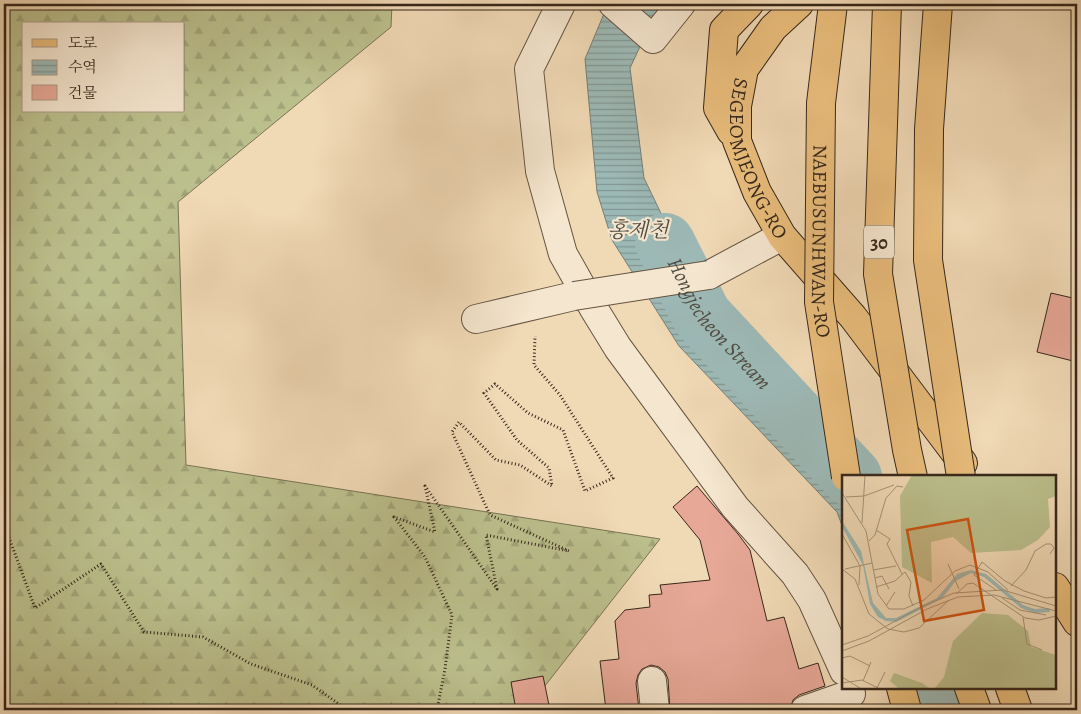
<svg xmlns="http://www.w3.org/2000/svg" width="1081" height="714" viewBox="0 0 1081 714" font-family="Alegreya,'Noto Serif KR',serif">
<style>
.forest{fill:url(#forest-firs);stroke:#797354;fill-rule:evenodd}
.water{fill:url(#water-rules);stroke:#747f78}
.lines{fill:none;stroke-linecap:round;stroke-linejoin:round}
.river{stroke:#9db9b6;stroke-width:60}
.building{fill:#e7a897;stroke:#37271b}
.minor-casing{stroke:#655442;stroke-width:30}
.major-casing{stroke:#37271b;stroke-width:30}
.highway-casing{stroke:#37271b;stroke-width:30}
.path{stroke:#37271b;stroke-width:3;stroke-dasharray:1 2.5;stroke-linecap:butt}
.minor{stroke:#f5e6cf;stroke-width:28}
.major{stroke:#e8bc7a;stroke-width:28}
.highway{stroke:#e8bc7a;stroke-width:28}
.minor-bridge-casing{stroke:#655442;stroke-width:30;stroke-linecap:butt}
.highway-bridge-casing{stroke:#37271b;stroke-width:30;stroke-linecap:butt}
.minor-bridge{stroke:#f5e6cf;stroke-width:28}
.highway-bridge{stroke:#e8bc7a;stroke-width:28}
.labels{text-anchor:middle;stroke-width:4.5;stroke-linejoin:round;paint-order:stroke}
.shield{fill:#f5e6cf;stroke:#706051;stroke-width:1}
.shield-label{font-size:19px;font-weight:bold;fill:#37271b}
.street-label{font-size:20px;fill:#37271b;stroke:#f5e6cf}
.water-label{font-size:21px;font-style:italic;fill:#504c42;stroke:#f5e6cf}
.inset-river{fill:none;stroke:#9db9b6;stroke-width:2.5}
.inset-road{fill:none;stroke:#a69277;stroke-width:1}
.view{fill:#cd520e;fill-opacity:0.15;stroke:#cd520e;stroke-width:2.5}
.inset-edge{fill:none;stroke:#37271b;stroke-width:2.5}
</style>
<defs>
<pattern id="forest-firs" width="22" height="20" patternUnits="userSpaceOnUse" patternTransform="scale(1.25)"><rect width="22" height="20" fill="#bbbf8c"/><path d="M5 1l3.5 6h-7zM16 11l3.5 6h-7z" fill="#a1a478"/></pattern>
<pattern id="water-rules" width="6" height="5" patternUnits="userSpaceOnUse" patternTransform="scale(1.25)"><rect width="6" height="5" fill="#9db9b6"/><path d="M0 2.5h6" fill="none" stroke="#819693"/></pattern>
</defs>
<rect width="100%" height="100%" fill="#f0d9b5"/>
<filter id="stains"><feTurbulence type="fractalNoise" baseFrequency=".004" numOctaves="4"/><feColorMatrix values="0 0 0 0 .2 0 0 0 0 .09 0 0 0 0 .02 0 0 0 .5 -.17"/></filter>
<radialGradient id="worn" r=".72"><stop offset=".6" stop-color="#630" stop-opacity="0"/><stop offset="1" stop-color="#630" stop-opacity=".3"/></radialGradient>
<!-- forest -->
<path class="forest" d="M4,4h388l-1,23 -213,175 8,263 474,74 -134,171h-522zM24,24h160v87h-160z"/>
<!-- water -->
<g class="water">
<polygon points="608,4 660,4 630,68 644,178 668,228 702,316 852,476 844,477 843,528 837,512 679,346 612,240 597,192 585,59"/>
<polygon points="908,688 946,688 955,710 917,710"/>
</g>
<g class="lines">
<!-- river -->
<g class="river">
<path id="s1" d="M665,243l37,73 150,161"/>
<polyline points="946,688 955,710"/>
</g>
</g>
<!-- building -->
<g class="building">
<polygon points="1051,293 1077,299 1077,362 1037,352"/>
<polygon points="697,486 738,534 750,550 767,621 784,617 799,669 818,663 825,686 799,695 793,700 790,710 670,710 668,679 665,672 659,667 651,665 642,669 638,675 636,683 639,710 606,710 600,661 619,659 615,621 625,610 650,607 649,595 662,594 660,585 710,580 700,540 673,507"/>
<polygon points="543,676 550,710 516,710 511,682"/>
</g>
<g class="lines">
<defs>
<g id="minor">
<polyline points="561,4 529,69 540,171 563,254 594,309 618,348 735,507 795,574 812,600 844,671"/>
<polyline points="613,4 653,39 681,4"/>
<polyline points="709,275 782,236"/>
<polyline points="476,319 574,296"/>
<polyline points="652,681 655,710"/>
<polyline points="805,710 851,694"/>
</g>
<g id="major">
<path id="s2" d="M799,4l-26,24 -29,41 -7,37v35l20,51 25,44 71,81 110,146"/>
<polyline points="731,131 718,108 724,30 749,4"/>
<polyline points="1055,587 1077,622"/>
</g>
<g id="highway">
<polyline points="901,688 907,710"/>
<polyline points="969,688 977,710"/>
<polyline points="1010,688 1018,710"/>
</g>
</defs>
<!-- minor casing -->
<use href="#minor" class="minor-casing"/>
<!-- major casing -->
<use href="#major" class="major-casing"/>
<!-- highway casing -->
<use href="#highway" class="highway-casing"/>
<!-- path -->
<g class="path">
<polyline points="4,524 35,608 101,564 144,632 203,637 251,664 312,685 346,709 354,710"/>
<polyline points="437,710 445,669 452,615 425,557 394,517 435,532 425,486 497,589 486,535 569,551 490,515 452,432 459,422 496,460 520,465 552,486 549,468 517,440 484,393 495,384 528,413 563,430 585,491 613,478 560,395 534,365 535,336"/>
</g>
<!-- minor -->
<use href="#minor" class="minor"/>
<!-- major -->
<use href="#major" class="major"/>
<!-- highway -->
<use href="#highway" class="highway"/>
<defs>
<polyline id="minor-bridge" points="574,296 709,275"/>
<g id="highway-bridge">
<path id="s3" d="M833,4l-12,99 -2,199 27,175"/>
<polyline points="887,4 878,274 907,450 913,477"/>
<polyline points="938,4 929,129 928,260 961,477"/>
</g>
</defs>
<!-- minor-bridge casing -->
<use href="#minor-bridge" class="minor-bridge-casing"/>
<!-- highway-bridge casing -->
<use href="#highway-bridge" class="highway-bridge-casing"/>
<!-- minor-bridge -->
<use href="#minor-bridge" class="minor-bridge"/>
<!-- highway-bridge -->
<use href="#highway-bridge" class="highway-bridge"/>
</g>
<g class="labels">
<!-- shield labels -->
<rect class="shield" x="864" y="225.5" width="30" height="33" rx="4"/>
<g class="shield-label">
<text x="879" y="249">30</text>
</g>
<!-- street labels -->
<g class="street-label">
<text dy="7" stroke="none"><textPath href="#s2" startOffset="180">SEGEOMJEONG-RO</textPath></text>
<text dy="7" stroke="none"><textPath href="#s3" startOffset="238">NAEBUSUNHWAN-RO</textPath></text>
</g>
<!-- water labels -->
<g class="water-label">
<text x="638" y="237">홍제천</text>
<text dy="7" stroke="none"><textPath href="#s1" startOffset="98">Hongjecheon Stream</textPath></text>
</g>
</g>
<!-- overview -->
<g transform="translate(842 475)">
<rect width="214" height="214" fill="#f0d9b5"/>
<path d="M70,0h144v21l-8,3 2,28 -12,13 -17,10 -50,3 -18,-16 -22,5 1,41 -30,-16 -2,-71zM140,138l26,2 20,16 3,16 25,8v33h-121l9,-11 9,-36zM52,198l28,10 7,5h-31l-8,-7z" fill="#bbbf8c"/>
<path d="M0,46l19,30 12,52 13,15h10l41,-20 20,-24 14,-4 15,4 37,31 12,4 14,-1 1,4 -15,1 -14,-5 -37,-31 -13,-4 -19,10 -13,17 -43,22 -10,-1 -8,-4 -8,-13 -7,-39 -21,-38z" fill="#9db9b6"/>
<path class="inset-river" d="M98,124l15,-19"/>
<path class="inset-road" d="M0,18l24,38 12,63 11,15h15l20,-9 31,-29 15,-6 18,7 20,18M4,22l18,-1 30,-11M20,48l3,-48M34,55l14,9 -3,5 15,30M0,59l18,32 -1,19M27,66l6,-6 11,-37 11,-12 6,1M106,89l11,25M0,94l13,10 14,35 19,15 16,3 15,-4 30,-28M3,94l27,-6M31,95l23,-4M33,103l7,-2 7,13M169,111l15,-16 9,-19 11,-7h5l3,4 -4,6M34,112l19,-6 10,-9 6,10 -2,14 4,10M154,115l-22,-15 8,-13 23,19 19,10 22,7 10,-1M114,119l11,-10 6,-1 52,35 14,2 17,-4M160,123l18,12 26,5M44,131l9,-14M181,142l4,27 15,6M0,170l26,-9 53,-29 33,-14 49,-3 53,16M0,176l27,-10 58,-32 31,-12 36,-2 62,16M0,183l8,-2 20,10M0,202l18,11M21,206l8,-19M0,208l20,-3 16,8M35,213l8,-16"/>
<path class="view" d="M126,44l16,91 -60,11 -17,-91z"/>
<rect width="214" height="214" class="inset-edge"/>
</g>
<!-- margin -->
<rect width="1081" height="714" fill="none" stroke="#f0d9b5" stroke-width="20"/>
<rect x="5" y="5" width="1071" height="704" fill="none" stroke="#37271b" stroke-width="2.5"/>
<rect x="10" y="10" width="1061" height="694" fill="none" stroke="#37271b"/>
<!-- legend -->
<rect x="22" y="22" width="162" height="90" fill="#f5e6cf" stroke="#a99a87"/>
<rect x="32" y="39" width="25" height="8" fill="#e8bc7a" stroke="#a99a87"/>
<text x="68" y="48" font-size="15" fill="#37271b">도로</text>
<rect x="32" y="60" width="25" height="15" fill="url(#water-rules)" stroke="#a99a87"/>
<text x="68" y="72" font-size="15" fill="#37271b">수역</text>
<rect x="32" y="85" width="25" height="15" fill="#e7a897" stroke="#a99a87"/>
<text x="68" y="98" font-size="15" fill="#37271b">건물</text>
<rect width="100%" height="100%" filter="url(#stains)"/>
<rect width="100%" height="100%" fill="url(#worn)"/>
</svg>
